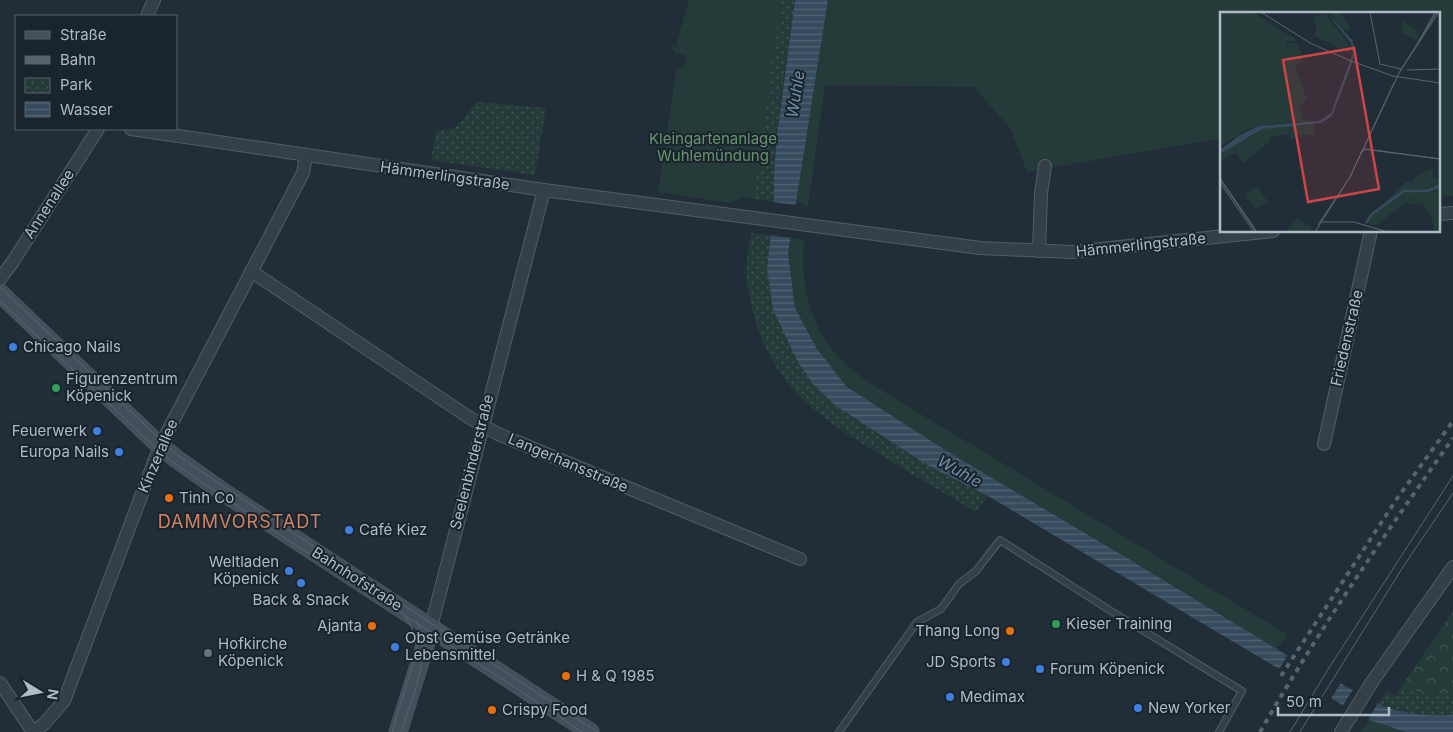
<svg xmlns="http://www.w3.org/2000/svg" width="1453" height="732" viewBox="0 0 1453 732" font-family="Inter,sans-serif">
<style>
.green{fill:#243b3a}
.forest{fill:url(#forest-crowns)}
.park{fill:url(#park-dots)}
.water{fill:url(#water-rules)}
.pier{fill:#212d37}
.lines{fill:none;stroke-linecap:round;stroke-linejoin:round}
.lane-casing{stroke:#525d66;stroke-width:8}
.street-casing{stroke:#525d66;stroke-width:14}
.secondary-casing{stroke:#525d66;stroke-width:19}
.lane{stroke:#353f48;stroke-width:6}
.street{stroke:#353f48;stroke-width:12}
.secondary{stroke:#434f5b;stroke-width:18}
.tram{stroke:#57646f;stroke-width:1}
.rail{stroke:#57646f;stroke-width:4;stroke-dasharray:5 5;stroke-linecap:butt}
.shop-dot{fill:#3f7fe0;stroke:#1a242d;stroke-width:2}
.leisure-dot{fill:#2e9e5b;stroke:#1a242d;stroke-width:2}
.food-dot{fill:#e8710a;stroke:#1a242d;stroke-width:2}
.worship-dot{fill:#6b7280;stroke:#1a242d;stroke-width:2}
.labels{text-anchor:middle;stroke-width:4;stroke-linejoin:round;paint-order:stroke}
.park-label{font-size:15px;fill:#68946d;stroke:#1a242d}
.street-label{font-size:15px;fill:#afbac4;stroke:#1a242d}
.poi-label{font-size:15px;fill:#afbac4;stroke:#1a242d;text-anchor:start}
.water-label{font-size:16px;font-style:italic;fill:#708fa8;stroke:#1a242d}
.quarter-label{font-size:18px;letter-spacing:1px;fill:#cf8360;stroke:#1a242d}
.inset-river{fill:none;stroke:#364c5e;stroke-width:2.5}
.inset-road{fill:none;stroke:#5a656f;stroke-width:1}
.view{fill:#ce4547;fill-opacity:0.15;stroke:#ce4547;stroke-width:2.5}
.inset-edge{fill:none;stroke:#afbac4;stroke-width:2.5}
</style>
<defs>
<pattern id="forest-crowns" width="20" height="18" patternUnits="userSpaceOnUse" patternTransform="scale(1.25)"><rect width="20" height="18" fill="#243b3a"/><path d="M2 6a3 3 0 1 1 6 0M12 15a3 3 0 1 1 6 0" fill="none" stroke="#415555"/></pattern>
<pattern id="park-dots" width="8" height="8" patternUnits="userSpaceOnUse" patternTransform="scale(1.25)"><rect width="8" height="8" fill="#243b3a"/><path d="M2 2h.1M6 6h.1" fill="none" stroke="#415555" stroke-width="1.8" stroke-linecap="round"/></pattern>
<pattern id="water-rules" width="6" height="5" patternUnits="userSpaceOnUse" patternTransform="scale(1.25)"><rect width="6" height="5" fill="#364c5e"/><path d="M0 2.5h6" fill="none" stroke="#516473"/></pattern>
</defs>
<rect width="100%" height="100%" fill="#212d37"/>
<!-- green -->
<g class="green">
<polygon points="689,0 783,0 756,199 744,197 730,203 658,192 676,71 684,66 686,56 675,53 670,44 676,46"/>
<polygon points="828,0 1453,0 1453,196 1439,197 1439,14 1222,14 1222,138 1027,172 1010,128 974,87 825,85 808,207 795,201 813,96"/>
<path d="M790,238l14,2c-4,42 5,84 34,116 16,19 39,31 60,44 26,16 52,32 78,47 104,63 207,125 311,187l-10,15 -327,-196 -103,-66 -30,-38 -22,-41 -7,-55z"/>
<polygon points="1369,720 1406,732 1360,732"/>
</g>
<!-- forest -->
<polygon class="forest" points="1453,611 1453,694 1419,692 1401,687"/>
<!-- park -->
<g class="park">
<path d="M781,0h14c-9,67 -22,134 -21,202l-20,-3z"/>
<polygon points="477,102 546,108 535,175 431,160 436,131 455,128"/>
<path d="M751,233l19,2 -3,34 6,41 28,57 13,18 22,21 93,60 59,30 -12,16c-31,-18 -61,-36 -92,-55 -65,-39 -113,-70 -132,-149 -3,-14 -7,-30 -5,-45 0,-10 3,-20 4,-30z"/>
<path d="M1401,687l18,5 34,2v21c-24,2 -54,0 -75,-11l8,-13 9,5z"/>
</g>
<!-- water -->
<path class="water" d="M795,0h33l-40,253 7,55 22,41 30,38 103,66 180,107 155,94 102,54c21,6 45,9 66,7v17h-47l-37,-12 -93,-53 -288,-171 -59,-30 -93,-60 -22,-21 -15,-21 -26,-54 -6,-41 7,-67v-27l3,-40z"/>
<!-- pier -->
<g class="pier">
<polygon points="772,202 797,205 792,238 768,235"/>
<polygon points="1289,653 1342,681 1330,700 1278,671"/>
<polygon points="1354,688 1379,701 1367,722 1342,707"/>
</g>
<g class="lines">
<defs>
<polyline id="lane" points="839,732 917,622 941,609 959,584 976,571 1000,540 1111,611 1242,691 1219,732"/>
<g id="street">
<polyline points="147,16 154,0"/>
<polyline points="131,129 544,190 980,248 1072,252 1273,231"/>
<polyline points="1439,214 1453,213"/>
<polyline points="1039,251 1041,193 1045,166"/>
<polyline points="251,271 470,418 498,434 800,559"/>
<polyline points="0,279 12,263 98,129"/>
<polyline points="1324,444 1371,231"/>
<polyline points="431,627 544,190"/>
<polyline points="0,683 33,732"/>
<polyline points="33,732 44,724 64,701 160,446 303,173 306,155"/>
<polyline points="1341,732 1372,682 1453,567"/>
</g>
<g id="secondary">
<polyline points="0,293 160,446 178,460 226,494 590,732"/>
<polyline points="398,732 431,627"/>
</g>
</defs>
<!-- lane casing -->
<use href="#lane" class="lane-casing"/>
<!-- street casing -->
<use href="#street" class="street-casing"/>
<!-- secondary casing -->
<use href="#secondary" class="secondary-casing"/>
<!-- lane -->
<use href="#lane" class="lane"/>
<!-- street -->
<use href="#street" class="street"/>
<!-- secondary -->
<use href="#secondary" class="secondary"/>
<!-- tram -->
<g class="tram">
<polyline points="0,287 164,443 180,457 292,532 597,732"/>
<polyline points="0,301 158,450 175,464 288,540 429,631 582,732"/>
<path d="M392,732l24,-79c1,-14 -3,-26 -11,-36"/>
<path d="M401,732c10,-33 32,-77 16,-110"/>
<polyline points="1290,732 1327,671 1453,476"/>
<polyline points="1300,732 1403,567 1453,493"/>
</g>
<!-- rail -->
<g class="rail">
<polyline points="1281,676 1396,500 1453,421"/>
<path d="M1260,732c59,-102 125,-198 193,-294"/>
</g>
</g>
<!-- markers -->
<g class="shop-dot">
<circle cx="13" cy="347" r="5"/>
<circle cx="97" cy="431" r="5"/>
<circle cx="119" cy="452" r="5"/>
<circle cx="349" cy="530" r="5"/>
<circle cx="289" cy="571" r="5"/>
<circle cx="301" cy="583" r="5"/>
<circle cx="395" cy="647" r="5"/>
<circle cx="1006" cy="662" r="5"/>
<circle cx="1040" cy="669" r="5"/>
<circle cx="950" cy="697" r="5"/>
<circle cx="1138" cy="708" r="5"/>
</g>
<g class="leisure-dot">
<circle cx="56" cy="388" r="5"/>
<circle cx="1056" cy="624" r="5"/>
</g>
<g class="food-dot">
<circle cx="169" cy="498" r="5"/>
<circle cx="372" cy="626" r="5"/>
<circle cx="1010" cy="631" r="5"/>
<circle cx="566" cy="676" r="5"/>
<circle cx="492" cy="710" r="5"/>
</g>
<circle class="worship-dot" cx="208" cy="653" r="5"/>
<g class="labels">
<!-- park labels -->
<g class="park-label">
<text x="713" y="144">Kleingartenanlage<tspan x="713" dy="17">Wuhlemündung</tspan></text>
</g>
<!-- street labels -->
<g class="street-label">
<text transform="translate(445 176) rotate(8)" y="5">Hämmerlingstraße</text>
<text transform="translate(49 204) rotate(-57)" y="5">Annenallee</text>
<text transform="translate(1141 245) rotate(-6)" y="5">Hämmerlingstraße</text>
<text transform="translate(1347 338) rotate(-77)" y="5">Friedenstraße</text>
<text transform="translate(158 456) rotate(-67)" y="5">Kinzerallee</text>
<text transform="translate(472 462) rotate(-76)" y="5">Seelenbinderstraße</text>
<text transform="translate(568 463) rotate(23)" y="5">Langerhansstraße</text>
<text transform="translate(357 579) rotate(33)" y="5">Bahnhofstraße</text>
</g>
<!-- poi labels -->
<g class="poi-label">
<text x="23" y="352">Chicago Nails</text>
<text x="66" y="384">Figurenzentrum<tspan x="66" dy="17">Köpenick</tspan></text>
<text x="87" y="436" text-anchor="end">Feuerwerk</text>
<text x="109" y="457" text-anchor="end">Europa Nails</text>
<text x="179" y="503">Tinh Co</text>
<text x="359" y="535">Café Kiez</text>
<text x="279" y="567" text-anchor="end">Weltladen<tspan x="279" dy="17">Köpenick</tspan></text>
<text x="301" y="605" text-anchor="middle">Back &amp; Snack</text>
<text x="1066" y="629">Kieser Training</text>
<text x="362" y="631" text-anchor="end">Ajanta</text>
<text x="1000" y="636" text-anchor="end">Thang Long</text>
<text x="405" y="643">Obst Gemüse Getränke<tspan x="405" dy="17">Lebensmittel</tspan></text>
<text x="218" y="649">Hofkirche<tspan x="218" dy="17">Köpenick</tspan></text>
<text x="996" y="667" text-anchor="end">JD Sports</text>
<text x="1050" y="674">Forum Köpenick</text>
<text x="576" y="681">H &amp; Q 1985</text>
<text x="960" y="702">Medimax</text>
<text x="1148" y="713">New Yorker</text>
<text x="502" y="715">Crispy Food</text>
</g>
<!-- water labels -->
<g class="water-label">
<text transform="translate(795 94) rotate(-81)" y="6">Wuhle</text>
<text transform="translate(960 471) rotate(30)" y="6">Wuhle</text>
</g>
<!-- quarter labels -->
<g class="quarter-label">
<text x="240" y="528">DAMMVORSTADT</text>
</g>
</g>
<!-- overview -->
<g transform="translate(1220 12)">
<rect width="220" height="220" fill="#212d37"/>
<path d="M105,2l16,20 -8,11 -20,-10 3,-5 -2,-13zM73,31l6,2 5,18 -7,1 -1,5 11,30 -7,7 2,14 12,1 -52,4 -16,5 -26,17v-57l9,-6 5,-1 1,4 42,-23 -3,-5 15,-9 -2,-6zM94,113l1,10h-20l-1,5 -5,-1 1,-13 -20,8v7l-27,22 -7,-10 -16,8 12,-15 30,-16 23,-4zM209,157l5,1 -1,7 7,1v12l-23,5 -42,31 -11,-4 42,-40 8,-1 -1,-3zM37,174l11,16 -13,8 -10,-16z" fill="#243b3a"/>
<path d="M0,0h32l47,29h-13l3,9 -14,9 2,5 -19,13 -23,10 -1,-4 -5,1 -9,6zM121,22l8,10 2,10 -18,-9z" fill="#243b3a"/>
<path d="M109,0h12l10,17 -8,2zM183,9l18,12 -6,-1 4,4 -3,4 -15,-9zM94,111v2l-24,1 -1,8 -19,3 -7,-7 -22,10 -8,6 3,6 -16,9v-7l23,-17 19,-8zM220,178v42h-5l-4,-16 -8,-11 -17,-2 10,-8zM78,206l14,9 -3,5h-23z" fill="#243b3a"/>
<path d="M106,0l26,28 3,9 -4,17 -19,50 -11,7 -59,6 -42,25v-4l20,-15 19,-9 60,-5 12,-8 22,-60 -2,-10z" fill="#364c5e"/>
<path class="inset-river" d="M146,211l6,-9 32,-23h23l13,-5"/>
<path class="inset-road" d="M41,0l49,31 41,18 42,15 47,7M150,0l10,52 21,5M199,29l16,-29M187,58l33,-1M179,61l38,-61M143,137l77,10M140,141l6,-4 74,10M0,166l37,54M0,168l36,52M0,171l34,49M101,210h33l34,10M98,213l32,-48 44,-94M95,220l35,-55 49,-104 40,-61"/>
<path class="view" d="M134,36l25,141 -71,13 -25,-142z"/>
<rect width="220" height="220" class="inset-edge"/>
</g>
<!-- legend -->
<rect x="15" y="15" width="162" height="115" fill="#1a242d" stroke="#566069"/>
<rect x="25" y="31" width="25" height="8" fill="#434f5b" stroke="#566069"/>
<text x="60" y="40" font-size="15" fill="#afbac4">Straße</text>
<rect x="25" y="56" width="25" height="8" fill="#57646f" stroke="#566069"/>
<text x="60" y="65" font-size="15" fill="#afbac4">Bahn</text>
<rect x="25" y="78" width="25" height="15" fill="url(#park-dots)" stroke="#566069"/>
<text x="60" y="90" font-size="15" fill="#afbac4">Park</text>
<rect x="25" y="102" width="25" height="15" fill="url(#water-rules)" stroke="#566069"/>
<text x="60" y="115" font-size="15" fill="#afbac4">Wasser</text>
<!-- north arrow -->
<g transform="translate(40 692) rotate(100)" stroke="#1a242d" stroke-width="4" paint-order="stroke">
<path d="M0-4L9 19L0 12L-9 19Z" fill="#afbac4"/>
<text y="-8" font-size="14" font-weight="bold" text-anchor="middle" fill="#afbac4">N</text>
</g>
<!-- scale -->
<path d="M1278 707v8h111v-8" fill="none" stroke="#afbac4" stroke-width="2.5"/>
<text x="1286" y="707" font-size="15" fill="#afbac4" stroke="#1a242d" stroke-width="4" paint-order="stroke">50 m</text>
</svg>
